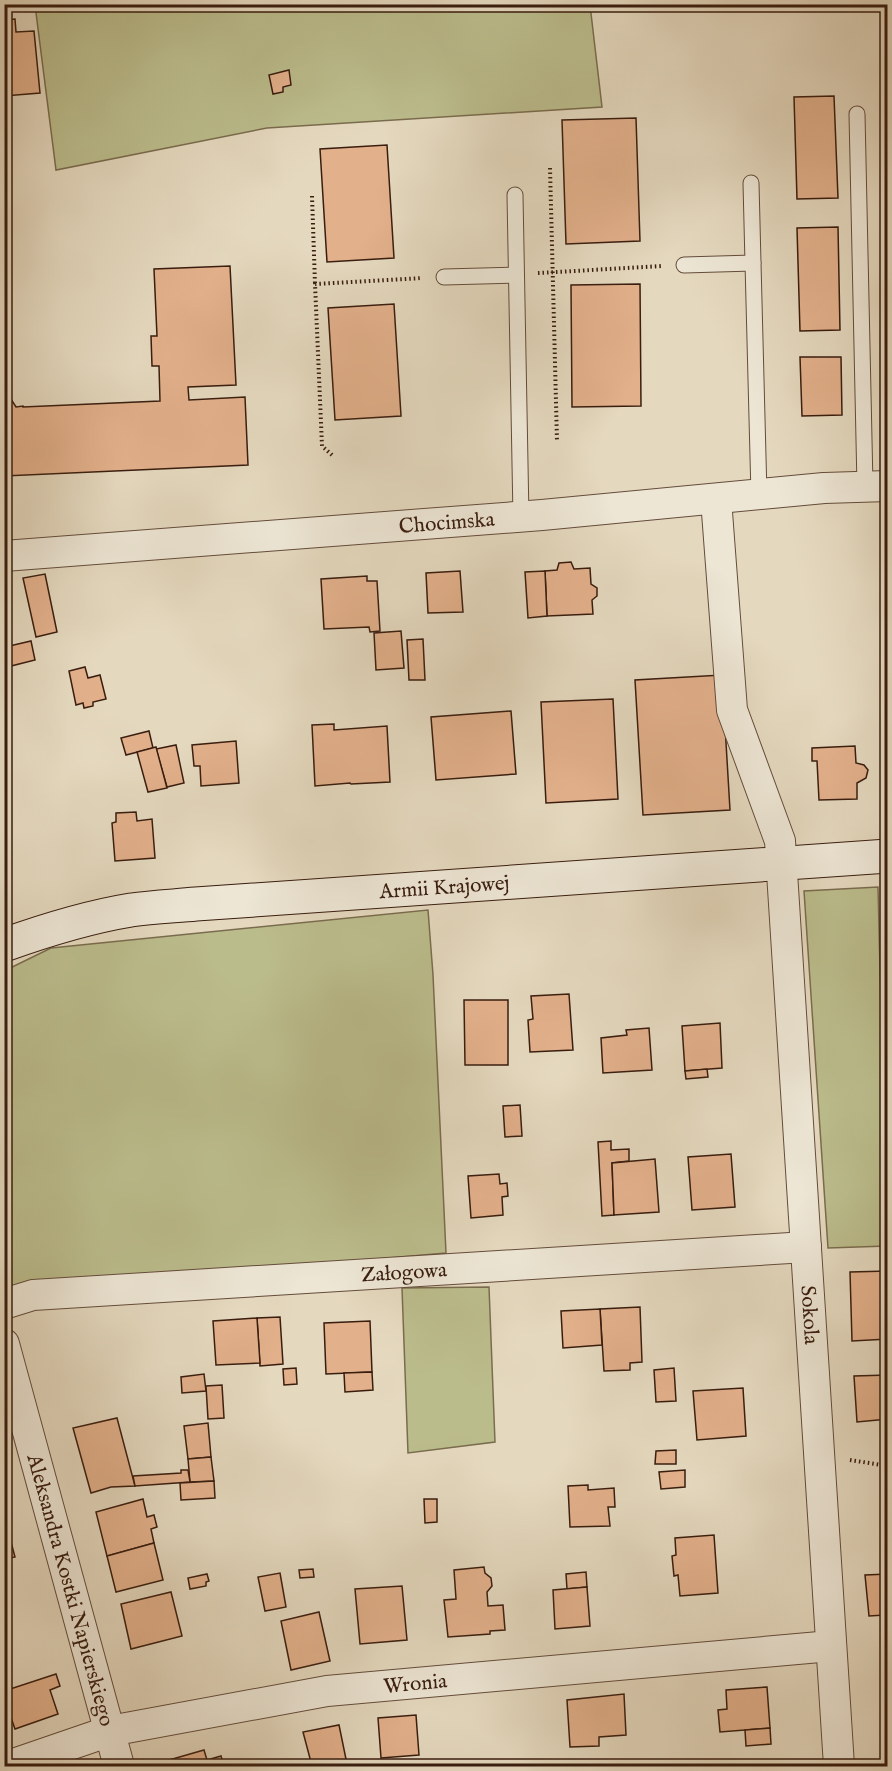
<svg xmlns="http://www.w3.org/2000/svg" width="892" height="1771" viewBox="0 0 892 1771" font-family="'IM FELL English',serif">
<style>
.green{fill:#bbbc8c;stroke:#7a6c4e;stroke-width:1.5}
.building{fill:#e2b08b;stroke:#391d0f;stroke-width:1.5}
.lines{fill:none;stroke-linecap:round;stroke-linejoin:round}
.lane-casing{stroke:#644c3b;stroke-width:17}
.street-casing{stroke:#644c3b;stroke-width:32}
.secondary-casing{stroke:#391d0f;stroke-width:35}
.path{stroke:#391d0f;stroke-width:4;stroke-dasharray:1.5 3;stroke-linecap:butt}
.lane{stroke:#ede6d5;stroke-width:15}
.street{stroke:#ede6d5;stroke-width:30}
.secondary{stroke:#ede6d5;stroke-width:33}
.labels{text-anchor:middle;stroke-width:5;stroke-linejoin:round;paint-order:stroke}
.street-label{font-size:21px;fill:#391d0f;stroke:#ede6d5}
</style>
<rect width="100%" height="100%" fill="#e4d8be"/>
<filter id="stains"><feTurbulence type="fractalNoise" baseFrequency=".00333" numOctaves="4"/><feColorMatrix values="0 0 0 0 .2 0 0 0 0 .09 0 0 0 0 .02 0 0 0 .5 -.17"/></filter>
<radialGradient id="worn" r=".72"><stop offset=".6" stop-color="#630" stop-opacity="0"/><stop offset="1" stop-color="#630" stop-opacity=".3"/></radialGradient>
<!-- green -->
<g class="green">
<polygon points="35,5 590,5 602,107 267,128 56,170"/>
<polygon points="878,887 882,1051 888,1051 887,1246 828,1248 804,891"/>
<polygon points="428,910 433,975 446,1253 8,1291 4,1278 4,971 51,948"/>
<polygon points="489,1287 495,1442 408,1453 402,1288"/>
</g>
<!-- building -->
<g class="building">
<polygon points="15,19 16,32 34,31 40,93 4,96 4,20"/>
<polygon points="289,70 291,85 283,87 283,92 273,94 269,75"/>
<polygon points="834,96 838,198 797,199 794,97"/>
<polygon points="636,118 640,241 566,244 562,120"/>
<polygon points="387,145 394,258 327,262 320,149"/>
<polygon points="838,227 840,330 800,331 797,228"/>
<polygon points="230,266 236,385 188,387 189,400 245,397 248,465 4,476 4,398 10,394 9,396 16,407 23,406 23,407 160,401 159,366 152,366 151,336 157,336 154,269"/>
<polygon points="640,284 641,406 572,407 571,285"/>
<polygon points="394,304 401,416 335,420 328,308"/>
<polygon points="800,357 841,357 842,415 802,416"/>
<polygon points="571,562 574,569 590,568 591,584 597,588 597,596 592,600 593,614 547,616 545,571 557,570 559,563"/>
<polygon points="460,571 463,612 428,613 426,573"/>
<polygon points="545,571 547,616 528,618 525,572"/>
<polygon points="45,574 57,632 36,637 23,578"/>
<polygon points="367,576 367,581 377,581 380,631 370,632 369,627 324,629 321,579"/>
<polygon points="401,631 404,668 376,670 374,633"/>
<polygon points="423,639 425,680 409,680 407,640"/>
<polygon points="31,641 35,660 11,666 5,647"/>
<polygon points="85,667 88,678 100,675 106,699 93,702 93,706 84,708 83,703 76,705 69,671"/>
<polygon points="722,675 730,810 643,815 635,680"/>
<polygon points="613,699 618,799 546,803 541,702"/>
<polygon points="511,711 516,774 436,780 431,717"/>
<polygon points="334,724 334,730 387,726 390,782 351,784 350,783 315,786 312,725"/>
<polygon points="149,731 153,748 126,755 121,738"/>
<polygon points="236,741 239,783 201,786 200,766 194,766 192,745"/>
<polygon points="176,745 184,783 167,787 156,749"/>
<polygon points="855,746 856,763 864,765 868,770 866,778 857,783 857,799 819,800 817,761 812,761 812,748"/>
<polygon points="156,747 167,788 148,792 137,752"/>
<polygon points="136,812 137,821 152,819 155,858 115,861 112,823 116,822 116,813"/>
<polygon points="569,994 573,1050 530,1052 528,1020 533,1019 531,996"/>
<polygon points="464,1000 508,1000 508,1065 465,1065"/>
<polygon points="720,1023 722,1068 685,1071 682,1026"/>
<polygon points="649,1028 652,1070 603,1073 601,1038 627,1035 626,1030"/>
<polygon points="707,1069 708,1077 686,1079 685,1071"/>
<polygon points="520,1105 522,1136 505,1137 503,1106"/>
<polygon points="611,1141 611,1150 629,1149 629,1161 612,1163 614,1215 602,1216 598,1142"/>
<polygon points="731,1154 735,1207 692,1210 688,1157"/>
<polygon points="655,1159 659,1212 614,1215 612,1163"/>
<polygon points="499,1174 500,1184 507,1183 508,1196 502,1197 503,1215 471,1218 468,1176"/>
<polygon points="888,1271 888,1339 852,1341 850,1272"/>
<polygon points="640,1307 642,1362 630,1363 630,1370 604,1371 600,1309"/>
<polygon points="600,1309 602,1345 563,1348 561,1311"/>
<polygon points="280,1317 283,1364 260,1366 257,1318"/>
<polygon points="257,1318 260,1363 216,1365 213,1321"/>
<polygon points="370,1321 372,1372 326,1374 324,1323"/>
<polygon points="296,1368 297,1384 284,1385 283,1369"/>
<polygon points="674,1368 676,1401 656,1402 654,1370"/>
<polygon points="372,1372 373,1390 345,1392 344,1373"/>
<polygon points="204,1374 206,1391 182,1393 181,1377"/>
<polygon points="888,1375 888,1419 857,1422 854,1376"/>
<polygon points="222,1385 224,1418 208,1419 206,1386"/>
<polygon points="743,1388 746,1436 697,1440 693,1391"/>
<polygon points="117,1418 135,1486 111,1487 91,1493 73,1428"/>
<polygon points="208,1423 211,1457 188,1459 184,1426"/>
<polygon points="676,1450 676,1464 655,1464 656,1451"/>
<polygon points="211,1457 214,1481 190,1482 188,1459"/>
<polygon points="181,1470 188,1470 190,1482 135,1486 133,1476 181,1473"/>
<polygon points="685,1470 685,1487 661,1489 659,1472"/>
<polygon points="214,1481 215,1498 181,1500 180,1483"/>
<polygon points="588,1485 588,1490 614,1488 615,1507 608,1507 610,1526 570,1527 568,1486"/>
<polygon points="143,1499 147,1517 154,1515 157,1527 151,1529 154,1543 107,1556 96,1512"/>
<polygon points="424,1499 437,1499 437,1522 425,1523"/>
<polygon points="4,1516 15,1557 4,1559"/>
<polygon points="714,1535 718,1593 680,1596 678,1575 674,1576 672,1556 676,1555 675,1538"/>
<polygon points="154,1543 163,1580 116,1592 107,1556"/>
<polygon points="484,1567 485,1573 491,1578 492,1586 487,1592 488,1606 503,1605 505,1630 490,1631 490,1634 448,1637 444,1600 456,1599 454,1570"/>
<polygon points="313,1569 314,1577 300,1578 299,1570"/>
<polygon points="586,1572 587,1587 567,1589 566,1574"/>
<polygon points="280,1573 286,1607 265,1611 258,1577"/>
<polygon points="207,1574 209,1581 206,1582 206,1586 190,1589 188,1578"/>
<polygon points="888,1574 888,1622 886,1622 885,1615 869,1616 865,1575"/>
<polygon points="402,1586 407,1640 360,1644 355,1589"/>
<polygon points="587,1587 590,1626 555,1629 553,1590"/>
<polygon points="171,1592 182,1636 131,1649 121,1604"/>
<polygon points="319,1612 330,1661 291,1670 281,1621"/>
<rect x="885" y="1657" width="3" height="43"/>
<polygon points="56,1674 60,1686 50,1690 58,1714 15,1729 4,1698 4,1691"/>
<polygon points="767,1687 770,1728 720,1732 718,1710 727,1709 726,1690"/>
<polygon points="624,1694 626,1735 599,1737 599,1746 570,1747 567,1700"/>
<polygon points="416,1715 419,1755 381,1758 378,1718"/>
<polygon points="339,1725 347,1764 336,1766 312,1766 303,1732"/>
<polygon points="770,1728 771,1744 746,1746 745,1730"/>
<polygon points="204,1750 207,1760 221,1756 224,1766 163,1766 162,1762"/>
</g>
<g class="lines">
<defs>
<g id="lane">
<polyline points="857,114 865,486"/>
<polyline points="751,183 753,263"/>
<polyline points="515,195 521,517"/>
<polyline points="684,265 753,263 759,495"/>
<polyline points="444,277 516,275"/>
</g>
<g id="street">
<path id="s1" d="M716,499l16,211 48,131 59,925"/>
<path id="s2" d="M4,556l538,-41 282,-27 64,-2"/>
<path id="s3" d="M4,1304l29,-9 773,-48"/>
<path id="s4" d="M4,1344l115,422"/>
<path id="s5" d="M8,1766l102,-35 217,-40 504,-45"/>
</g>
<g id="secondary">
<path id="s6" d="M4,945c42,-15 84,-28 127,-35 22,-3 44,-4 65,-6l692,-48"/>
</g>
</defs>
<!-- lane casing -->
<use href="#lane" class="lane-casing"/>
<!-- street casing -->
<use href="#street" class="street-casing"/>
<!-- secondary casing -->
<use href="#secondary" class="secondary-casing"/>
<!-- path -->
<g class="path">
<polyline points="550,168 557,441"/>
<polyline points="312,196 315,284"/>
<polyline points="538,273 662,266"/>
<polyline points="332,455 322,446 315,284 422,278"/>
<polyline points="850,1460 888,1466"/>
</g>
<!-- lane -->
<use href="#lane" class="lane"/>
<!-- street -->
<use href="#street" class="street"/>
<!-- secondary -->
<use href="#secondary" class="secondary"/>
</g>
<g class="labels">
<!-- street labels -->
<g class="street-label">
<text dy="7" stroke="none"><textPath href="#s2" startOffset="444">Chocimska</textPath></text>
<text dy="7" stroke="none"><textPath href="#s6" startOffset="446">Armii Krajowej</textPath></text>
<text dy="7" stroke="none"><textPath href="#s3" startOffset="402">Załogowa</textPath></text>
<text dy="7" stroke="none"><textPath href="#s1" startOffset="826">Sokola</textPath></text>
<text dy="7" stroke="none"><textPath href="#s4" startOffset="255">Aleksandra Kostki Napierskiego</textPath></text>
<text dy="7" stroke="none"><textPath href="#s5" startOffset="417">Wronia</textPath></text>
</g>
</g>
<!-- margin -->
<rect width="892" height="1771" fill="none" stroke="#e4d8be" stroke-width="24"/>
<rect x="6" y="6" width="880" height="1759" fill="none" stroke="#391d0f" stroke-width="3"/>
<rect x="12" y="12" width="868" height="1747" fill="none" stroke="#391d0f" stroke-width="1.5"/>
<rect width="100%" height="100%" filter="url(#stains)"/>
<rect width="100%" height="100%" fill="url(#worn)"/>
</svg>
